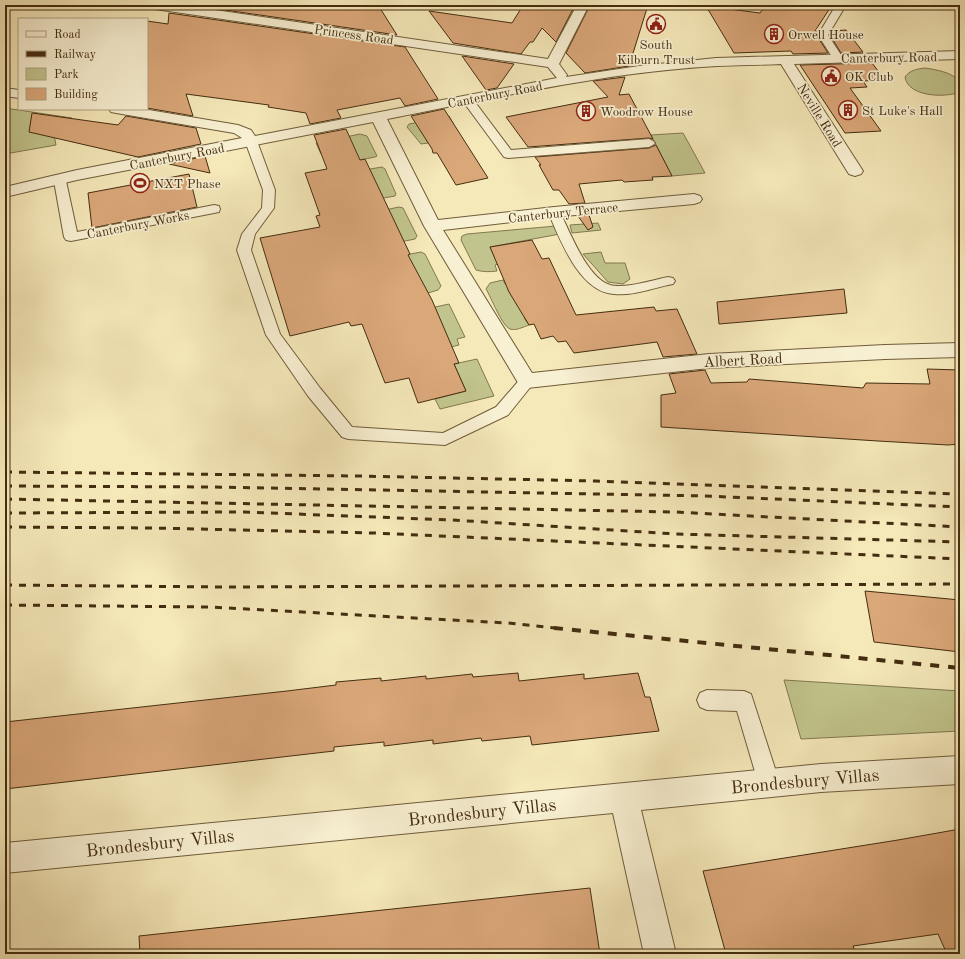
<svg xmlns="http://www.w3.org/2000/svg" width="965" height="959" viewBox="0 0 965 959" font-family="'Old Standard TT',serif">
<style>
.green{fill:#c1c48c;stroke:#82784e}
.building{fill:#daa779;stroke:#442d10}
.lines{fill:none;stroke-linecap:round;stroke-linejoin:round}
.lane-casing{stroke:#705c3a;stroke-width:2}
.street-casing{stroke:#705c3a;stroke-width:2}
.lane{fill:#f8f0d2;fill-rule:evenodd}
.street{fill:#f8f0d2;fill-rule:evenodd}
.rail-far1{stroke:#442d10;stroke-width:3;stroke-dasharray:7 7;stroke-linecap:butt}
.rail{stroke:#442d10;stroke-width:4;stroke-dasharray:9 9;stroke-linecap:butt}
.labels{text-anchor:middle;stroke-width:3.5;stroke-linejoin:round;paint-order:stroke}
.far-street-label{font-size:13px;fill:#442d10;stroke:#f8f0d2}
.far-poi-label{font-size:13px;fill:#442d10;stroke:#f8f0d2;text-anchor:start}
.street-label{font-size:15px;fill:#442d10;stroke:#f8f0d2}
.near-street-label{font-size:18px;fill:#442d10;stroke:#f8f0d2}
</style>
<rect width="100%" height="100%" fill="#f5e8b9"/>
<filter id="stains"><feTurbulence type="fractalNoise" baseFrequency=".005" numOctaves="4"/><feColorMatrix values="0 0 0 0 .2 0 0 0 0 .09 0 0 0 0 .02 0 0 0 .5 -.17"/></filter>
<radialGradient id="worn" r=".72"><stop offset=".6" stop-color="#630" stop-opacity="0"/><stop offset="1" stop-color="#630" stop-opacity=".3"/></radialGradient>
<!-- green -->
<g class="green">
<path d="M925,68c13,2 25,4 35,13v11c-15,6 -52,5 -55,-15 5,-7 12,-8 20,-9z"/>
<polygon points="5,108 72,118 54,135 56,145 5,154"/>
<polygon points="449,116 453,123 426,139 428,143 421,144 407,127 409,124"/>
<polygon points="683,133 705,173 672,176 651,135"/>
<polygon points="360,134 367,136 377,156 375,157 360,160 321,154 316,143"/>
<polygon points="382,167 385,169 396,194 395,196 378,199 364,170"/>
<polygon points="399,207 403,208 417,236 415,239 395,243 380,211"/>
<polygon points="598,223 601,230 572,233 570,225"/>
<path d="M556,226l4,8 -70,13 8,17 -3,1 2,6c-7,1 -14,1 -21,-1l-15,-30 1,-4 5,-2z"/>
<polygon points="421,252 425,254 441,286 438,290 428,293 400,256"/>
<polygon points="601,252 605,263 625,263 630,279 623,284 608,282 583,254"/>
<path d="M503,280l2,4 8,-2 15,34 -4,2 5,7c-6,2 -13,6 -19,4 -8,-3 -19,-32 -24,-40l4,-6z"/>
<polygon points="449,304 465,337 457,339 459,345 451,347 426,309"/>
<polygon points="477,359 494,396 440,409 435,399 466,391 454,364"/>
<polygon points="784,680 960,691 960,731 801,739"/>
</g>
<!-- building -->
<g class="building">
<polygon points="191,5 378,5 397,35"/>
<polygon points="520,5 575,5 556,42 542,28 533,42 530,42 521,54 453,43 429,11 512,23 522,7"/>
<polygon points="590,5 648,5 629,66 585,73 566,53"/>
<polygon points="766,5 832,5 815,31 819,31 817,36 828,53 793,54 791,51 734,53 706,6 760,13"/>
<polygon points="169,13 405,47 438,99 405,106 400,98 337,110 341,118 310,124 306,113 268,107 269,105 186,94 193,116 147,108 147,21 168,24"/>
<polygon points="846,30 863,52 841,53 830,35 832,31"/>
<polygon points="462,56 514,64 497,88 486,90"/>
<polygon points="872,63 885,80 863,81 867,87 850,88 881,131 845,133 800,65"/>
<polygon points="625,77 619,95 629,94 653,139 649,138 528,147 506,117 608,97 593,81"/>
<polygon points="444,109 455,126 488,178 456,185 437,153 433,153 432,149 411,116"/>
<polygon points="32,113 118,125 126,116 196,128 201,144 138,157 29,132"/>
<polygon points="346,129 360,160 365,159 410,254 408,255 432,300 459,363 454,364 466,391 418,403 409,378 385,383 362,324 351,326 349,322 290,336 260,238 320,227 316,216 320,215 305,173 327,169 314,135"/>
<polygon points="656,145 672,176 652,177 653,180 624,182 622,180 579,184 585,203 569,204 559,190 553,190 539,165 541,165 535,157 649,148"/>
<polygon points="205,156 210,173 169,164"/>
<polygon points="189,174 197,207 92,228 88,193"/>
<polygon points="589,215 593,227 588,230 578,216"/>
<polygon points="532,240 542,259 549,258 576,315 654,307 656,311 677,309 697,354 663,357 657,342 574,353 566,341 558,342 553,336 541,339 534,324 529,325 509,292 490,247"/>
<polygon points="844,289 847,313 719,324 717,302"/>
<polygon points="927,369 960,370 960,444 948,445 878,441 661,427 661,395 676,393 669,374 705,370 711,383 747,382 749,379 863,388 866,383 930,384"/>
<polygon points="865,591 960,600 960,652 874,642"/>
<polygon points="518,673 519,681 584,674 584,679 638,673 645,697 650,697 659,731 532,745 530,736 482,741 481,738 433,744 433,740 384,746 384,742 334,747 334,751 5,789 5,722 287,691 336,685 336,682 381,678 381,681 426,676 426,679 472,674 473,677"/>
<polygon points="960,829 960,954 947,954 938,934 853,946 856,954 726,954 703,871 898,840"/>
<polygon points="590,888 600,954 140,954 139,936"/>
</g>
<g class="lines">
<defs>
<g id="lane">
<polygon points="836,5 846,5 828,35 843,58 838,61 834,60 818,35"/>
<polygon points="468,97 472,98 511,150 649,139 653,141 655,143 653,145 649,147 508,158 504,157 462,100"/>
<polygon points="251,137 255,139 257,141 275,190 274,208 255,234 251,250 280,334 320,388 352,427 443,433 496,407 522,377 527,375 532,377 535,381 532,385 508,415 445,445 348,439 342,437 308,396 266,335 237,250 242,234 262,208 263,190 245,141 247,139"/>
<polygon points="60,177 64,178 66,181 77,232 214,205 219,206 220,209 219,212 214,213 71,241 66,240 64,237 54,181 56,178"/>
<path d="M554,208l5,1 1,3c10,20 27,66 50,73 15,4 43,-5 58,-8l5,1 2,3 -2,3 -5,1c-18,4 -36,11 -54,9 -35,-2 -54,-55 -66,-82l1,-3z"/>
<polygon points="707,690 744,691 751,694 780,784 777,792 769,795 761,792 737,711 707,710 700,707 697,700 700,693"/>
</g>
<g id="street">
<path d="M149,5h32l367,54 29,-54h12l-30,59 8,11 -1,2 73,-11 77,-8 244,-7v8l-166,5 69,107 -2,3 -6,2 -6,-2 -2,-3 -66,-107c-21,1 -43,1 -64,2 -111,6 -221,32 -330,53l51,101 116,-13 140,-13 6,2 2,3 -2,3 -6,2 -140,13 -111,13 89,143 177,-19 176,-9 75,-2v14l-75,2 -176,9 -182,20 -7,-2 -96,-160 -51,-104 -296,58 -72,17v-10l72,-17 165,-32 -8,-5 -118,-20 -5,-1 -2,-3h34l95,16 13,5 4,6 302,-58 -9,-11 -393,-58 -4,-1z"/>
<polygon points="5,88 19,90 19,98 5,96"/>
<polygon points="960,756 960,784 821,792 641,810 676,954 644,954 613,813 5,873 5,843 821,764"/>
</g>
</defs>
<!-- lane casing -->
<use href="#lane" class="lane-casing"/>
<!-- street casing -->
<use href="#street" class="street-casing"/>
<!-- lane -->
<use href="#lane" class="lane"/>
<!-- street -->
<use href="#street" class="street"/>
<!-- rail-far1 -->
<g class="rail-far1">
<polyline points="5,472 358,476 596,481 960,494"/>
<polyline points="5,486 215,487 705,496 960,507"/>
<polyline points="5,499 675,512 960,527"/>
<polyline points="5,513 244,512 452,520 676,534 960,542"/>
<polyline points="5,527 153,528 374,533 960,559"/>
<polyline points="5,585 223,587 960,584"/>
<polyline points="5,605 208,607 508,623 564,629"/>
</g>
<!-- rail -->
<polyline class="rail" points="554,628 960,668"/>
</g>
<!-- icons -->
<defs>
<symbol id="civic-ring" viewBox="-11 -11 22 22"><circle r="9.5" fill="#f8f0d2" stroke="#8f2418" stroke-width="1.5"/><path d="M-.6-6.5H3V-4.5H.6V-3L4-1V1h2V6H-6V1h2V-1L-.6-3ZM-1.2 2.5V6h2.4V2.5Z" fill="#8f2418"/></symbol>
<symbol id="building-ring" viewBox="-11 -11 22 22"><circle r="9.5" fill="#f8f0d2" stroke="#8f2418" stroke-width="1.5"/><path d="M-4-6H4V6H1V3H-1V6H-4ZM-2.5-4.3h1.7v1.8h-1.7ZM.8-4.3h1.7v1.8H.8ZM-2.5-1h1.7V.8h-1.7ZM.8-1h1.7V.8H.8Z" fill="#8f2418"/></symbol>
<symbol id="stadium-ring" viewBox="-11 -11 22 22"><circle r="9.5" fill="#f8f0d2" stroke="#8f2418" stroke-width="1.5"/><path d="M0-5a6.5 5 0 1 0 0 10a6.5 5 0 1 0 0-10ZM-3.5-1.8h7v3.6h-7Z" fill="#8f2418"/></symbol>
</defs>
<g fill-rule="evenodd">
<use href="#civic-ring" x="645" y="13" width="22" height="22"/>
<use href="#building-ring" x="763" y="23" width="22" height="22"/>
<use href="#civic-ring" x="820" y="65" width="22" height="22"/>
<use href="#building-ring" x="837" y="99" width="22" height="22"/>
<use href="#building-ring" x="575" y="100" width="22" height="22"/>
<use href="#stadium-ring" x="129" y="172" width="22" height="22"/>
</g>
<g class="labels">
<!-- far-street labels -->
<g class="far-street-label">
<text transform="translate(354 34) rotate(8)" y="5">Princess Road</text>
<text transform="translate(889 57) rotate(-1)" y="5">Canterbury Road</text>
<text transform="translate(495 94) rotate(-11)" y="5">Canterbury Road</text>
<text transform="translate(820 115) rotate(58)" y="5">Neville Road</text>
<text transform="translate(177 156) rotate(-11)" y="5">Canterbury Road</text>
<text transform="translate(563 212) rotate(-6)" y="5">Canterbury Terrace</text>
<text transform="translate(138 224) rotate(-11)" y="5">Canterbury Works</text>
</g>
<!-- far-poi labels -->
<g class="far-poi-label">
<text x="788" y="39">Orwell House</text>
<text x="656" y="49" text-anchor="middle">South<tspan x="656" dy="15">Kilburn Trust</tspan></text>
<text x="845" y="81">OK Club</text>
<text x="862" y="115">St Luke's Hall</text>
<text x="600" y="116">Woodrow House</text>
<text x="154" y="188">NXT Phase</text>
</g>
<!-- street labels -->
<g class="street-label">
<text transform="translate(743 360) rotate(-3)" y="5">Albert Road</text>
</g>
<!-- near-street labels -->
<g class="near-street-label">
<text transform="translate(805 781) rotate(-5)" y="6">Brondesbury Villas</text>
<text transform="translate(482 812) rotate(-6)" y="6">Brondesbury Villas</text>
<text transform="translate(160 843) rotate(-6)" y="6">Brondesbury Villas</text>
</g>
</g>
<!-- margin -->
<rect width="965" height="959" fill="none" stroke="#f5e8b9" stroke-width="20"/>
<rect x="6" y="6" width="953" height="947" fill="none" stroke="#442d10" stroke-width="2"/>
<rect x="10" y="10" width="945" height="939" fill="none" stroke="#442d10"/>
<!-- legend -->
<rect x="18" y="18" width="130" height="92" fill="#f8f0d2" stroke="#b0a284"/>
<rect x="26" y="31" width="20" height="6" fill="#f8f0d2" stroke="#b0a284"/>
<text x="54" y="38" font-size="12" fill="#442d10">Road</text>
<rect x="26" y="51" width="20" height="6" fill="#442d10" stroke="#b0a284"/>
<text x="54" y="58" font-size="12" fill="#442d10">Railway</text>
<rect x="26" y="68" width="20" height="12" fill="#c1c48c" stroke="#b0a284"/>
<text x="54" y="78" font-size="12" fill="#442d10">Park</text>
<rect x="26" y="88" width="20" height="12" fill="#daa779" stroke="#b0a284"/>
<text x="54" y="98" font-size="12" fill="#442d10">Building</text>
<rect width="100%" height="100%" filter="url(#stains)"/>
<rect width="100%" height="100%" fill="url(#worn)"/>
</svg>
